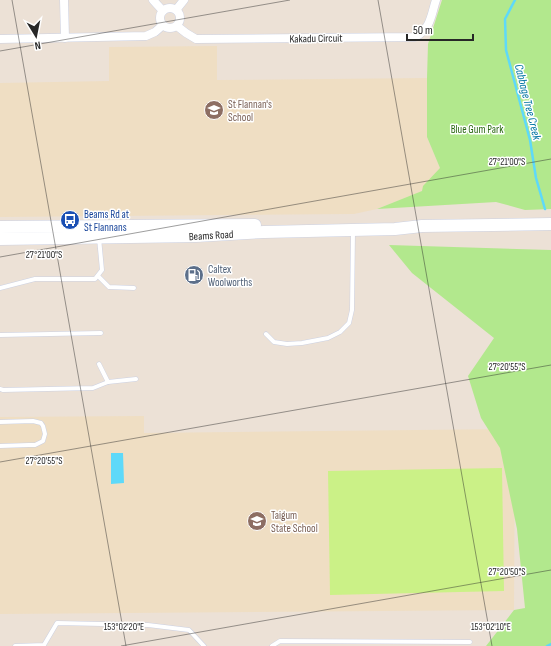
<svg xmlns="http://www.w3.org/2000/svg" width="551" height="646" viewBox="0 0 551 646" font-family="'Sofia Sans Condensed',sans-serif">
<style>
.education{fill:#efdec3}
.green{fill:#b2e88d}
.pitch{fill:#cbf187}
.water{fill:#5ed9f9}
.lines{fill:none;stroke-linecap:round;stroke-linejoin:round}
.stream{stroke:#5ed9f9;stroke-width:2.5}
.lane-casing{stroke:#ccd1e2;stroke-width:5}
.street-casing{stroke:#ccd1e2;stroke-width:9}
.secondary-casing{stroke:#ccd1e2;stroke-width:13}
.lane{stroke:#fff;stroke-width:4}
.street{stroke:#fff;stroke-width:8}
.secondary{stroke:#fff;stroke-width:12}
.ticks{fill:none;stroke:#272727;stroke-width:1;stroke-opacity:0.45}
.labels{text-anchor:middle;stroke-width:3;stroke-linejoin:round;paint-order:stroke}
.street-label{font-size:11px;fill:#272727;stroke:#fff}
.education-label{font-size:11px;fill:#785e54;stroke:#fff;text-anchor:start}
.park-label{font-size:11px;fill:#2a6812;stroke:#fff}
.transit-label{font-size:11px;fill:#164399;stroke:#fff;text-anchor:start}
.service-label{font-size:11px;fill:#4e5e75;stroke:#fff;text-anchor:start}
.water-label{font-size:12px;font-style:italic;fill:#0174a1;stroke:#fff}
.ticks-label{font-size:10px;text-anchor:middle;fill:#272727;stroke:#fff;stroke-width:3;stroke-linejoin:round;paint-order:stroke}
</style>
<rect width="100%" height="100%" fill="#ece1d6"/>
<!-- education -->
<g class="education">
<polygon points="217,46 217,80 427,78 427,137 446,182 377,209 354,214 0,217 0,83 109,81 109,47"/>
<polygon points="144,416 144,433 515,429 514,610 0,614 0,417"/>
</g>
<!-- green -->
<g class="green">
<polygon points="442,0 551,0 551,209 525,210 496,202 377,209 422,191 423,186 440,168 427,137 427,78 428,44"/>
<polygon points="389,245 551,250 551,646 486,646 514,610 525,608 517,529 500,448 481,418 468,376 494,338 412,273"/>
</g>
<!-- pitch -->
<polygon class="pitch" points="502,468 504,591 330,595 328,471"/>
<!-- water -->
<polygon class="water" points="111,453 123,453 124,483 111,484"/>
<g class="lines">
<!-- stream -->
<g class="stream">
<polyline points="515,0 505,19 506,50 530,140 536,178 545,209"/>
<polyline points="547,646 551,644"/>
</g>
<defs>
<g id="lane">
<polyline points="98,276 109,287 134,288"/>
<polyline points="0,288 35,279 95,279 102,270 99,238"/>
<polyline points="266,334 274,342 287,344 302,343 328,338 340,332 349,323 352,310 353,232"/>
<polyline points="0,335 101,333"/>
<polyline points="99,364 108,382"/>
<polyline points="0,389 3,390 93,388 108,382 136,379"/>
<polyline points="0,422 33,421 41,423 43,426 45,434 43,441 35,445 29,445 0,446"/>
<polyline points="15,646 44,645 57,623 148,625 189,630 204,646"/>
<polyline points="272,646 280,641 470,642"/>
</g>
<g id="street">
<polyline points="64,0 65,38"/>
<polyline points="153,0 163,11"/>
<circle cx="170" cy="18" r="10"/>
<polyline points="176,10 184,0"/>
<path d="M177,26l9,7 10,6 219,-2c16,-8 16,-22 21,-37"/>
<polyline points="0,39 146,36 155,32 163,25"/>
</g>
<g id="secondary">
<polyline points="0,227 255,225"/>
<polyline points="0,239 196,236 264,232 395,229 422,226 551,224"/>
</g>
</defs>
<!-- lane casing -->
<use href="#lane" class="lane-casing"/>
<!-- street casing -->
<use href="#street" class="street-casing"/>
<!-- secondary casing -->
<use href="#secondary" class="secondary-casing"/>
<!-- lane -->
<use href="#lane" class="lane"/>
<!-- street -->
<use href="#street" class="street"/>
<!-- secondary -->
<use href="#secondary" class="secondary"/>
</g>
<!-- ticks -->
<path class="ticks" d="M12,0l114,646M378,0l114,646M0,51l290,-51M0,257l551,-98M0,462l551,-97M121,646l430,-76"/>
<!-- icons -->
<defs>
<symbol id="school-disc" viewBox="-11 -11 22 22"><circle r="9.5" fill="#8d6e63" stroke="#fff"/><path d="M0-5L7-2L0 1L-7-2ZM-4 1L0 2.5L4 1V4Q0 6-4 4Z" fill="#fff"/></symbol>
<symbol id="bus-disc" viewBox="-11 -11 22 22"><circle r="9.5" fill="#1a4fb4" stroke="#fff"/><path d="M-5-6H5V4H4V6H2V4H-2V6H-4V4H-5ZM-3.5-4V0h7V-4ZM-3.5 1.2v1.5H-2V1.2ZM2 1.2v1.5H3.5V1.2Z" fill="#fff"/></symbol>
<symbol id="fuel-disc" viewBox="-11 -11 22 22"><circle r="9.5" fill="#5c6f8a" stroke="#fff"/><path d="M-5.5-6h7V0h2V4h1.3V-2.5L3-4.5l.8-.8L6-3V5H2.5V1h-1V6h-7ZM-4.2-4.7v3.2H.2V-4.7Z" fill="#fff"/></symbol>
</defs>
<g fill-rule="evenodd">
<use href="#school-disc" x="203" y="99" width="22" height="22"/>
<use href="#bus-disc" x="59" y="209" width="22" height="22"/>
<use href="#fuel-disc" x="183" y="264" width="22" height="22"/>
<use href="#school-disc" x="246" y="510" width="22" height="22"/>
</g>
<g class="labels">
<!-- street labels -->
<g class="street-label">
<text transform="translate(316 38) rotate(-1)" y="4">Kakadu Circuit</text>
<text transform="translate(211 235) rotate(-3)" y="4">Beams Road</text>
</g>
<!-- education labels -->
<g class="education-label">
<text x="228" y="108">St Flannan's<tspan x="228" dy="13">School</tspan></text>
<text x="271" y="519">Taigum<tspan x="271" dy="13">State School</tspan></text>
</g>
<!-- park labels -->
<g class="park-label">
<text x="477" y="133">Blue Gum Park</text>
</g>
<!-- transit labels -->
<g class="transit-label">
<text x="84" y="218">Beams Rd at<tspan x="84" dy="13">St Flannans</tspan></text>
</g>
<!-- service labels -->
<g class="service-label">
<text x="208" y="273">Caltex<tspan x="208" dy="13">Woolworths</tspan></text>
</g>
<!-- water labels -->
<g class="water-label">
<text transform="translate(528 102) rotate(76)" y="4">Cabbage Tree Creek</text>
</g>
</g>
<g class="ticks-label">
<text x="507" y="165">27°21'00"S</text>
<text x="44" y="258">27°21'00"S</text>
<text x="507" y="370">27°20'55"S</text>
<text x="44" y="464">27°20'55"S</text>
<text x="507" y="575">27°20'50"S</text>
<text x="124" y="630">153°02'20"E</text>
<text x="491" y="630">153°02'10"E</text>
</g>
<!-- north arrow -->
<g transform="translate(36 36) rotate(170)" stroke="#ffffff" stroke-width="3" paint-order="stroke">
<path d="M0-3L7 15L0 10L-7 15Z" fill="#272727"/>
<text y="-6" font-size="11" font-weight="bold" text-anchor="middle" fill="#272727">N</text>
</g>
<!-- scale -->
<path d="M407 34v6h66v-6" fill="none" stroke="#272727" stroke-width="2"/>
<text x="413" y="34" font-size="12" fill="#272727" stroke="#ffffff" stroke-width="3" paint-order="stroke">50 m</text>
</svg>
